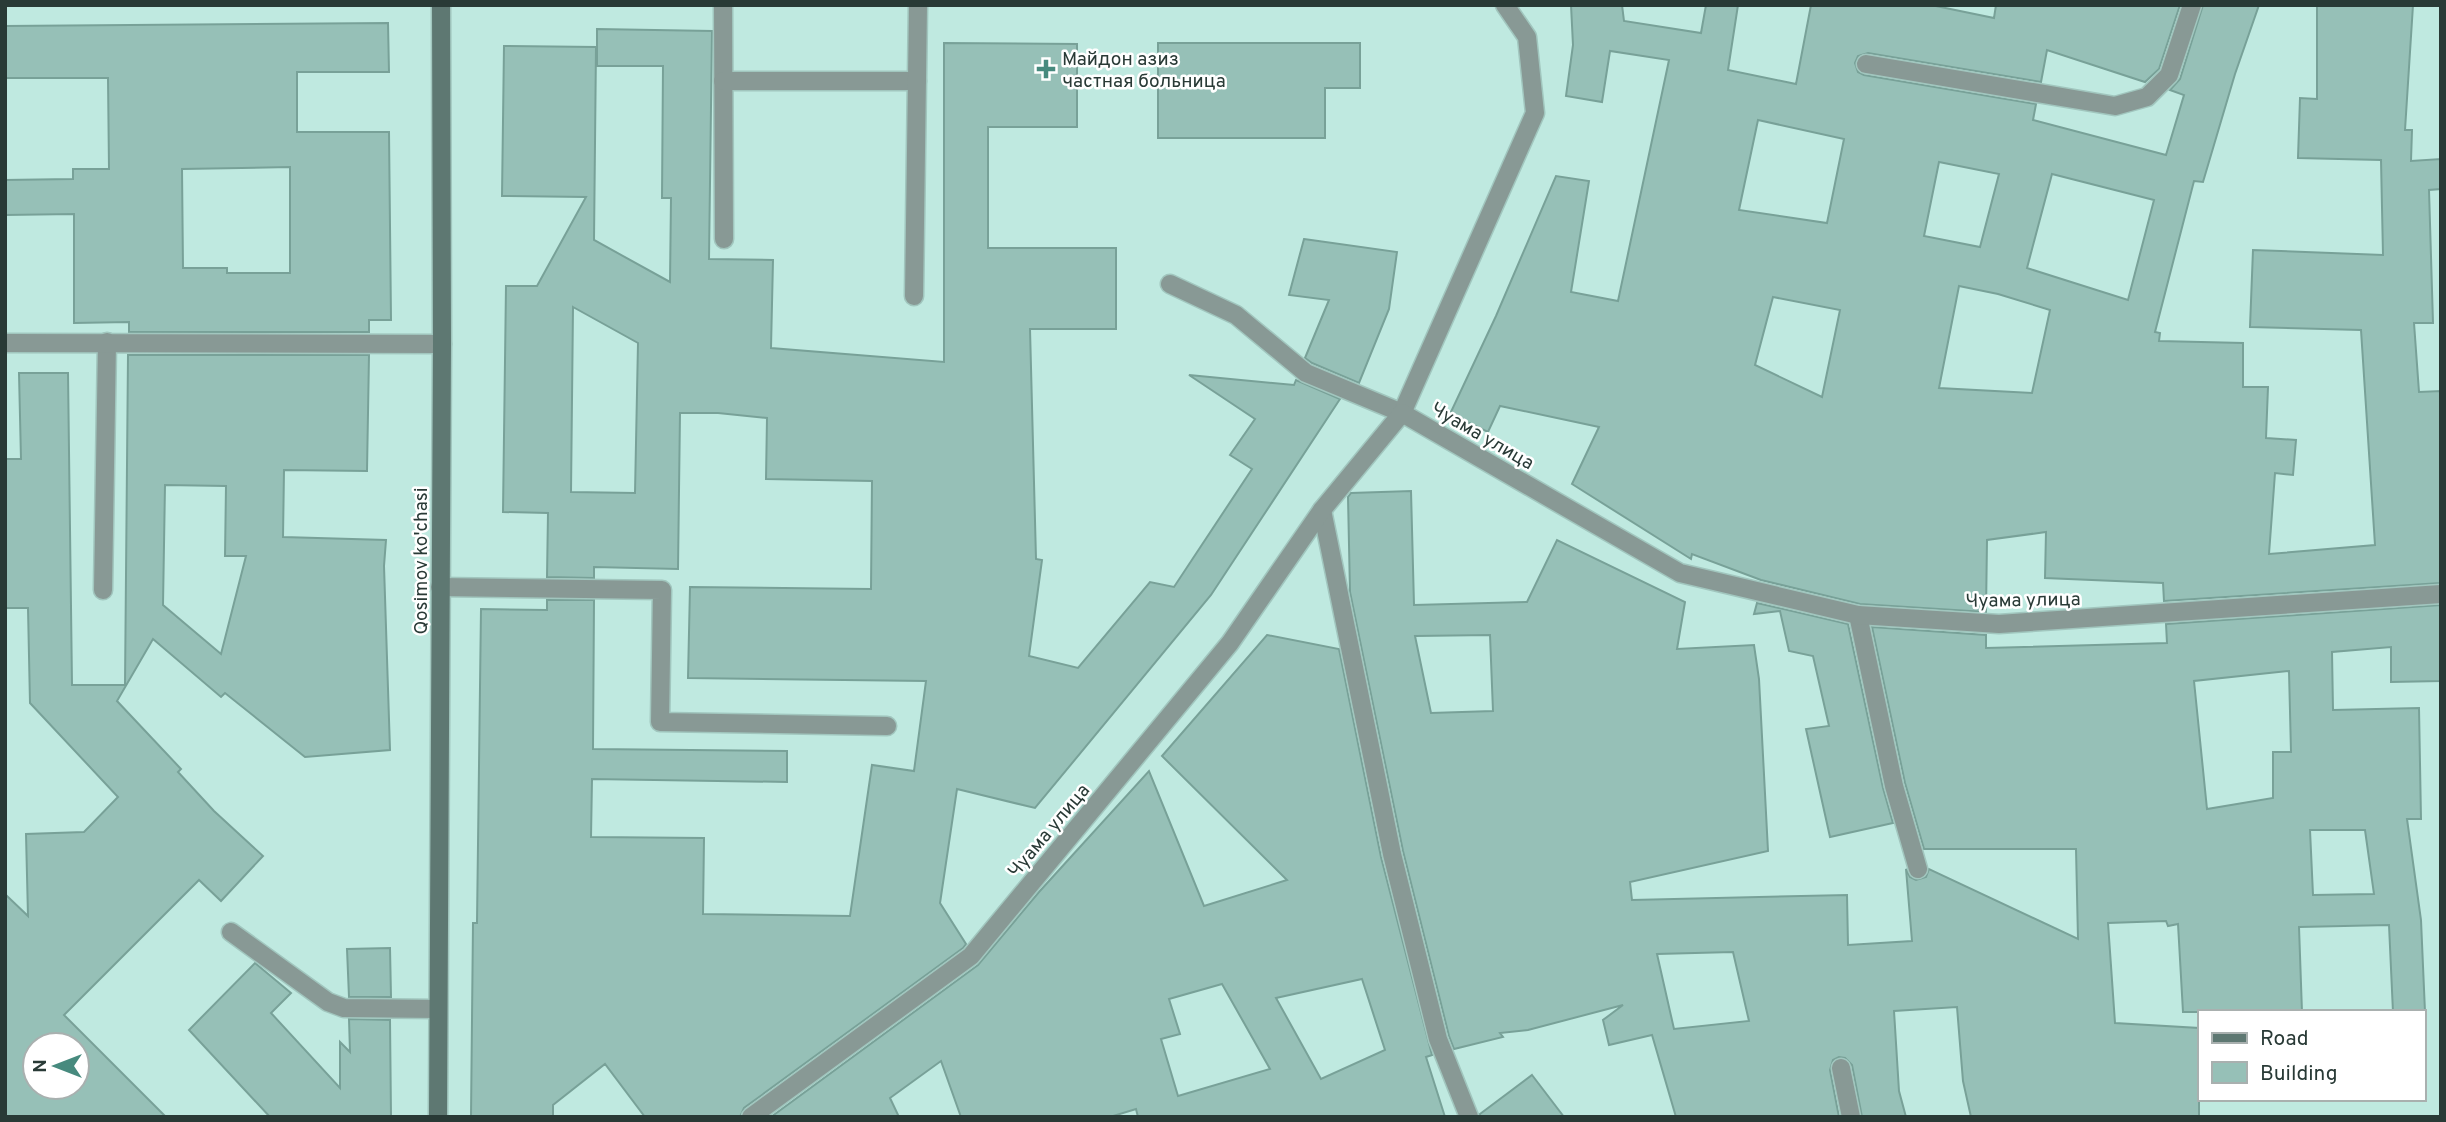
<svg xmlns="http://www.w3.org/2000/svg" width="2446" height="1122" viewBox="0 0 2446 1122" font-family="Overpass,sans-serif">
<style>
.building{fill:#96c0b7;stroke:#78a198;stroke-width:2;fill-rule:evenodd}
.lines{fill:none;stroke-linecap:round;stroke-linejoin:round}
.lane-casing{stroke:#a1c6be;stroke-width:21}
.street-casing{stroke:#a1c6be;stroke-width:21}
.secondary-casing{stroke:#a1c6be;stroke-width:21}
.lane{stroke:#889995;stroke-width:18}
.street{stroke:#889995;stroke-width:18}
.secondary{stroke:#5e7872;stroke-width:18}
.poi-dot{fill:#478a7e;stroke:#fff;stroke-width:2.5}
.labels{text-anchor:middle;stroke-width:5;stroke-linejoin:round;paint-order:stroke}
.poi-label{font-size:19px;fill:#293a36;stroke:#fff;text-anchor:start}
.street-label{font-size:19px;fill:#293a36;stroke:#fff}
</style>
<rect width="100%" height="100%" fill="#bfe9e0"/>
<!-- building -->
<g class="building">
<path d="M1571,5h51l2,16 77,12 5,-28h32l-10,65 68,14 15,-79h120l63,13 2,-13h184l-21,64 -14,13 -98,-32 -6,32 -173,-29 -10,3 -3,7 3,9 6,3 172,29 -3,16 133,35 18,-60 -14,-5 10,-11 23,-74h56l-24,69 -32,108 -9,-1 -39,151 5,1 -1,8 84,2v44h25l-2,51 30,2 -3,35 -18,-2 -6,81 106,-9 -14,-215 -111,-3 3,-77 130,5 -2,-95 -83,-2 2,-60 17,1v-94h96l-8,125h7l-1,31 30,-2v30l-12,1 4,133h-19l5,69 22,-1v192l-277,18 -1,-18 -118,-5 1,-46 -59,8 -1,72 -126,-8 -99,-24 -69,-26 -1,5 -119,-75 27,-57 -99,-21 -12,26 -38,-18 46,-98 60,-140 33,5 -18,111 47,9 51,-241 -59,-9 -8,51 -36,-6 7,-51zM1758,120l86,19 -17,84 -88,-13zM1939,162l60,12 -19,73 -56,-11zM2052,174l102,26 -26,100 -101,-32zM1959,286l39,8 52,16 -18,83 -93,-5zM1773,297l67,13 -18,87 -67,-32z"/>
<path d="M388,23l1,49h-92v60h92l2,188h-22v12h-240v-10l-55,1v-109l-69,1v-35l68,-1v-10h36l-1,-91h-103v-52zM290,167v106h-63v-5h-44l-1,-99z"/>
<path d="M597,29l115,2 -3,228 64,1 -2,88 173,14v-319l133,1v83h-89v121h128v81h-86l6,230 6,1 -13,96 49,12 72,-86 24,5 78,-118 -22,-14 25,-36 -66,-44 105,10 2,-5 44,19 -129,196 -176,213 -78,-19 -17,114 26,41 -3,4 -219,160 -4,9h-95l-40,-53 -52,41v12h-82l2,-194h4l4,-314 66,1v-10h47l-1,149 194,2v31l-195,-3 -1,58 113,1 -1,76 147,2 22,-151 42,6 12,-90 -238,-3 2,-91 181,2 1,-108 -106,-2 1,-61 -49,-5h-38l-2,156 -84,-2v11l-47,-1 1,-64 -45,-1 3,-226h31l49,-89 -84,-1 2,-150 92,1 -2,193 76,42 1,-84h-9l1,-132h-66zM573,307l65,36 -3,150 -64,-1z"/>
<polygon points="1158,43 1360,43 1360,88 1325,88 1325,138 1158,138"/>
<polygon points="1304,239 1397,252 1389,309 1359,383 1312,363 1305,358 1329,300 1289,295"/>
<path d="M128,355h241l-2,116 -83,-1 -1,67 103,3 -2,26 6,184 -85,7 -80,-64 -4,4 -68,-58 -36,62 64,68 -3,3 36,39 49,45 -42,45 -22,-21 -135,135 102,102h-161v-223l23,22 -2,-82 58,-2 34,-35 -88,-94 -2,-95h-23v-149h16l-2,-86h49l4,312h53zM165,485l61,1 -1,70h21l-25,98 -58,-49zM35,1045h42v42h-42z"/>
<path d="M1411,491l3,114 113,-3 30,-62 128,62 -8,47 77,-4 5,34 9,172 -138,31 2,18 215,-5 1,50 64,-4 -6,-72 4,8 6,3 10,-3 3,-8 149,70 -2,-90h-152l-19,-66 -33,-156 114,8v13l181,-5 -1,-19 275,-19v76l-50,1v-35l-59,5 1,58 86,-2 2,111h-14l14,101 4,92h-32l-4,-87 -90,2 3,85h-119l-5,-88 -10,2 -2,-5 -58,2 7,100 84,5v89h-228l-8,-36 -6,-74 -63,4 5,80 7,26h-44l-10,-52 -7,-7 -6,-1 -6,3 -3,10 9,47h-163l-24,-82 -43,10 -6,-25 20,-15 -95,25 -28,3 3,4 -49,12 -5,-13 -46,-185 -53,-259 -2,-95 3,-4zM1490,635l3,76 -62,2 -16,-77zM2289,671l2,81h-18v46l-66,11 -13,-128zM2310,830h55l9,64 -61,1zM1733,952l16,69 -75,8 -17,-75z"/>
<polygon points="1757,603 1848,624 1883,788 1893,823 1830,837 1806,729 1829,726 1813,656 1789,651 1780,611 1754,614"/>
<path d="M1267,635l72,14 42,208 51,198 -6,2 19,60h-307l-2,-8 -26,8h-149l-20,-56 -51,37 9,19h-128l207,-152 61,-73 110,-121 55,135 83,-26 -125,-124zM1362,979l23,71 -64,29 -45,-81zM1222,984l48,85 -92,27 -17,-57 19,-5 -11,-35z"/>
<polygon points="390,948 391,997 349,997 347,949"/>
<polygon points="255,963 291,993 271,1013 340,1088 340,1042 350,1052 349,1019 390,1020 391,1117 270,1117 189,1030"/>
<polygon points="1532,1075 1564,1117 1480,1117 1480,1114"/>
</g>
<g class="lines">
<defs>
<g id="lane">
<polyline points="723,5 724,239"/>
<polyline points="723,81 917,81"/>
<polyline points="1170,284 1236,315 1306,373 1402,413"/>
<polyline points="914,296 918,5"/>
<polyline points="440,587 662,590 660,722 887,726"/>
<polyline points="103,590 107,342"/>
<polyline points="231,932 328,1002 344,1008 438,1009"/>
<polyline points="1841,1068 1851,1117"/>
</g>
<g id="street">
<polyline points="1866,64 2115,106 2147,97 2169,75 2192,5"/>
<polyline points="5,343 442,344"/>
<polyline points="1402,413 1535,113 1527,37 1505,5"/>
<polyline points="1322,510 1392,854 1438,1039 1469,1117"/>
<polyline points="1858,615 1894,786 1918,869"/>
<polyline points="751,1117 971,956 1230,643 1322,510 1402,413 1680,573 1858,615 1999,624 2441,594"/>
</g>
<polyline id="secondary" points="438,1117 442,344 441,5"/>
</defs>
<!-- lane casing -->
<use href="#lane" class="lane-casing"/>
<!-- street casing -->
<use href="#street" class="street-casing"/>
<!-- secondary casing -->
<use href="#secondary" class="secondary-casing"/>
<!-- lane -->
<use href="#lane" class="lane"/>
<!-- street -->
<use href="#street" class="street"/>
<!-- secondary -->
<use href="#secondary" class="secondary"/>
</g>
<!-- markers -->
<path class="poi-dot" d="M1042.5 58.5h7v7h7v7h-7v7h-7v-7h-7v-7h7z"/>
<g class="labels">
<!-- poi labels -->
<g class="poi-label">
<text x="1062" y="65">Майдон азиз<tspan x="1062" dy="22">частная больница</tspan></text>
</g>
<!-- street labels -->
<g class="street-label">
<text transform="translate(1483 435) rotate(30)" y="7">Чуама улица</text>
<text transform="translate(420 561) rotate(-90)" y="7">Qosimov ko'chasi</text>
<text transform="translate(2023 599) rotate(-1)" y="7">Чуама улица</text>
<text transform="translate(1048 830) rotate(-50)" y="7">Чуама улица</text>
</g>
</g>
<!-- border -->
<rect width="2446" height="1122" fill="none" stroke="#293a36" stroke-width="14"/>
<!-- legend -->
<rect x="2198" y="1010" width="228" height="91" fill="#ffffff" stroke="#a9b0af" stroke-width="2"/>
<rect x="2212" y="1033" width="35" height="10" fill="#5e7872" stroke="#a9b0af" stroke-width="2"/>
<text x="2260" y="1045" font-size="21" fill="#293a36">Road</text>
<rect x="2212" y="1062" width="35" height="21" fill="#96c0b7" stroke="#a9b0af" stroke-width="2"/>
<text x="2260" y="1080" font-size="21" fill="#293a36">Building</text>
<!-- north arrow -->
<g transform="translate(56 1066) rotate(270)"><circle r="33" fill="#ffffff" stroke="#a9b0af" stroke-width="2"/>
<path d="M0-5L12 26L0 18L-12 26Z" fill="#478a7e"/>
<text y="-10" font-size="19" font-weight="bold" text-anchor="middle" fill="#293a36">N</text>
</g>
</svg>
